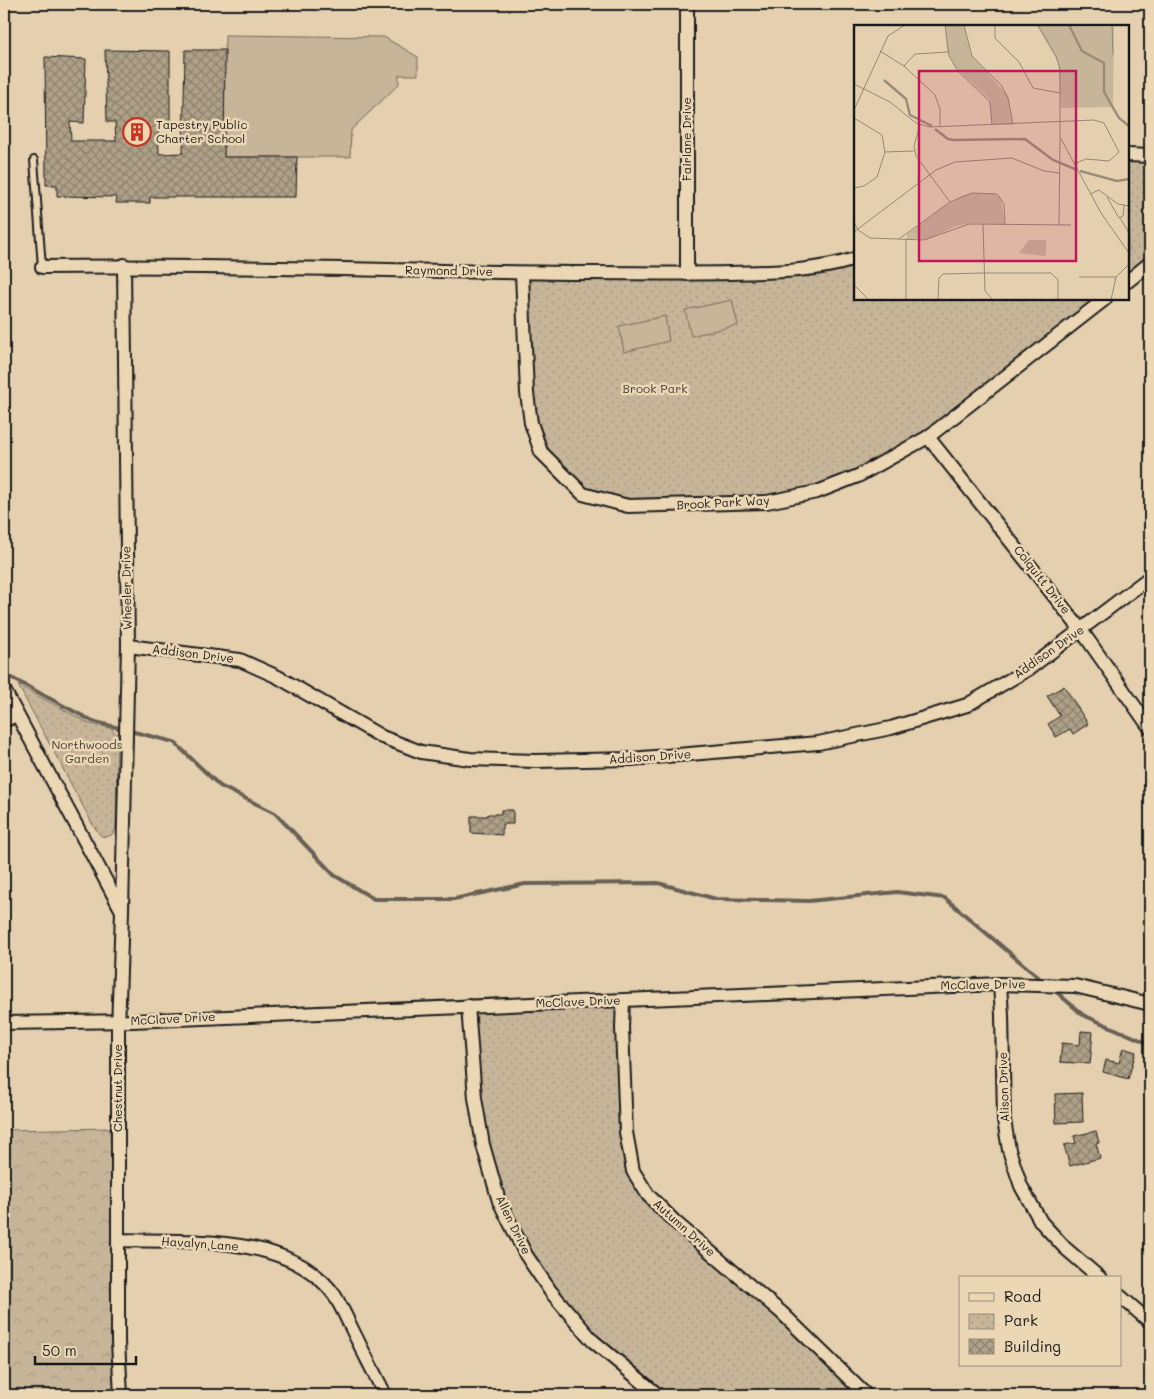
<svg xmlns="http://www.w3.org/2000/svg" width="1154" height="1399" viewBox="0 0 1154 1399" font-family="Mali,sans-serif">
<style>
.forest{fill:url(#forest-crowns);stroke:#71685a}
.park{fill:url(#park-dots);stroke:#71685a}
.pitch{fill:#c6b599;stroke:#71685a}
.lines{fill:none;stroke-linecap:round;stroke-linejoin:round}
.stream{stroke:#686054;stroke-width:4}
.building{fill:url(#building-cross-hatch);stroke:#1c1c1c}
.service-casing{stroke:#1c1c1c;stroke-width:10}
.minor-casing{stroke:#1c1c1c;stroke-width:16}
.service{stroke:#ecd7b5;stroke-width:6}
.minor{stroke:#ecd7b5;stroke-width:12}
.labels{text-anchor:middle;stroke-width:5;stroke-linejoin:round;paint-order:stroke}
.poi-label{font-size:12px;fill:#1c1c1c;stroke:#ecd7b5;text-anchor:start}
.street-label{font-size:12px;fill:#1c1c1c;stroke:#ecd7b5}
.park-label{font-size:12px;fill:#46423b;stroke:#ecd7b5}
.inset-river{fill:none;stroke:#9a8d79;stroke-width:2.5}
.inset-road{fill:none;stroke:#948874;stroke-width:1}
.view{fill:#c2185b;fill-opacity:0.15;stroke:#c2185b;stroke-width:2.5}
.inset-edge{fill:none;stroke:#1c1c1c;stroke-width:2.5}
</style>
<defs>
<pattern id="forest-crowns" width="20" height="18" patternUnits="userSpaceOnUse" patternTransform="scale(1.25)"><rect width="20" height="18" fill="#c6b599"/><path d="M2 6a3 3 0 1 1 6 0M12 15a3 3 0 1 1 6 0" fill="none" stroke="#aa9b83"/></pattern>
<pattern id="park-dots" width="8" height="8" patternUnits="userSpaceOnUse" patternTransform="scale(1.25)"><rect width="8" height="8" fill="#c6b599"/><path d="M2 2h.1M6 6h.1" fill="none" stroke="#aa9b83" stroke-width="1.8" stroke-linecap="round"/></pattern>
<pattern id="building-cross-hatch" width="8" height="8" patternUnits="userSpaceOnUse" patternTransform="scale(1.25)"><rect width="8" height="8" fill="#afa188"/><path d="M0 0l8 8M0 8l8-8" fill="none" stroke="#8e826e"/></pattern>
</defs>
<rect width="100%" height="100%" fill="#e4d0af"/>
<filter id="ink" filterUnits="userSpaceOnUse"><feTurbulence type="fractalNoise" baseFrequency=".02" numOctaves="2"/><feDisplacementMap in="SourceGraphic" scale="10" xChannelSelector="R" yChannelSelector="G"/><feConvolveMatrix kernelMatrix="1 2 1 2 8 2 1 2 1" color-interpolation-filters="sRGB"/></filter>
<g filter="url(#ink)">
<!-- forest -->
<polygon class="forest" points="110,1128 117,1355 122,1395 4,1395 4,1130"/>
<!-- park -->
<g class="park">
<polygon points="1128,160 1150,161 1150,264 1128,280"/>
<polygon points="855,264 855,299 1104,299 984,390 851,480 768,503 610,504 555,466 530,399 524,269 767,279"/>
<path d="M18,685l72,39 21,4 6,6 -1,92c-1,9 -7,12 -15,10l-8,-11z"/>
<polygon points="619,1001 626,1142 645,1192 856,1395 659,1395 544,1288 505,1212 481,1133 465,1004"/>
</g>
<!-- pitch -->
<g class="pitch">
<polygon points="225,35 384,37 418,57 418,75 399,75 399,84 351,130 350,157 224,157"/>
<polygon points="732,300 738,325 691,336 685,310"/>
<polygon points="665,316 669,341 624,352 619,326"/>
</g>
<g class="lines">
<!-- stream -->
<g class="stream">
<polyline points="4,674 92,721 123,729"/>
<polyline points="130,731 174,742 220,786 275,813 334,875 374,899 454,899 525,884 658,883 716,899 809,901 897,892 945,898 1044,982"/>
<polyline points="1053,989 1083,1015 1150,1044"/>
</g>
</g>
<!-- building -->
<g class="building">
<polygon points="105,50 170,51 170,123 158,123 159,154 183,153 185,50 225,50 224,157 297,157 296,197 150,197 150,203 116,203 117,197 57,196 57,185 46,185 45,57 86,59 84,123 70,122 71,141 116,141 115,122 107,122"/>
<polygon points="1064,686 1088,724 1073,734 1070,729 1056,737 1048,724 1060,716 1047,696"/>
<polygon points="501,810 513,810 513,824 502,824 502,835 471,833 471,816 487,816 488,814 501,814"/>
<polygon points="1081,1031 1093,1032 1090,1064 1060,1062 1062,1043 1080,1045"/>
<polygon points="1123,1048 1136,1052 1128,1079 1103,1072 1106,1060 1119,1063"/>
<polygon points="1082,1093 1083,1122 1056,1123 1055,1094"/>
<polygon points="1096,1131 1099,1143 1096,1143 1100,1158 1070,1166 1064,1145 1076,1143 1074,1136"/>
</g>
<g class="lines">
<defs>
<polyline id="service" points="34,160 42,267"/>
<g id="minor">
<polyline points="687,4 687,274"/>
<polyline points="1128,155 1150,156"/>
<path d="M42,267c183,-3 366,5 549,6 46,0 92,1 139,0 42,-1 84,-1 125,-14"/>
<polyline points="522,273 527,393 531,423 541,452 583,494 628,506 767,502 817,492 858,476 928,437 1105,299"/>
<polyline points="1128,281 1150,263"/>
<polyline points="928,437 1081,630 1150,728"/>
<polyline points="128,646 240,660 278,677 382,737 421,752 470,759 536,761 631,759 818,743 891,728 967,705 1030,668 1150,577"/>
<polyline points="4,690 122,911 118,1030 118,1342 121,1395"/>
<polyline points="4,721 16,715"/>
<polyline points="122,910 128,646 124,265"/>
<polyline points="1000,984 1002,1015 1004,1120 1009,1150 1021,1186 1041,1222 1065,1248 1100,1278"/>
<polyline points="623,1001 622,1027 626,1132 633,1171 648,1195 674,1221 782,1313 866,1395"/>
<polyline points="468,1006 475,1098 483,1145 499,1201 526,1255 551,1292 593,1341 658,1395"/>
<polyline points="4,1023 132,1021 1000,984 1075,986 1150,1004"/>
<path d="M118,1240c69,2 173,-7 217,56 6,10 11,21 16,31 11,23 23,45 34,68"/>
<polyline points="1120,1296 1150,1322"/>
</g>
</defs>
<!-- service casing -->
<use href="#service" class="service-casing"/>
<!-- minor casing -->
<use href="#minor" class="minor-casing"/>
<!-- service -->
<use href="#service" class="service"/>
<!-- minor -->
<use href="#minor" class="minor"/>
</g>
</g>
<!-- icons -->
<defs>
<symbol id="building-ring" viewBox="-11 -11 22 22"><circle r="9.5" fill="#ecd7b5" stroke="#c8321e" stroke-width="1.5"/><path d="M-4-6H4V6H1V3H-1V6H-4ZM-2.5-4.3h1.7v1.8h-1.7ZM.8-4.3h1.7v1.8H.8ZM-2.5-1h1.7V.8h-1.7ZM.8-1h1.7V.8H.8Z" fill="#c8321e"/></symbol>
</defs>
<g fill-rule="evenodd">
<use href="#building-ring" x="121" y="116" width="32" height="32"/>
</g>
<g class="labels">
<!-- poi labels -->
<g class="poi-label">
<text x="156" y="129">Tapestry Public<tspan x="156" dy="14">Charter School</tspan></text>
</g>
<!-- street labels -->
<g class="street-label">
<text transform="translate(687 139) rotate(-90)" y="4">Fairlane Drive</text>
<text transform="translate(449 271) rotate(1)" y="4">Raymond Drive</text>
<text transform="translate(723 503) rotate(-3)" y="4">Brook Park Way</text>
<text transform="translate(1042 580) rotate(52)" y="4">Colquitt Drive</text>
<text transform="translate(127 588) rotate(-91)" y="4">Wheeler Drive</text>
<text transform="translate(1049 652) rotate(-35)" y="4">Addison Drive</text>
<text transform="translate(193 654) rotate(7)" y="4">Addison Drive</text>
<text transform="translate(650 757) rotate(-4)" y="4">Addison Drive</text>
<text transform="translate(983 985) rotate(-1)" y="4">McClave Drive</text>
<text transform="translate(578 1002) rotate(-2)" y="4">McClave Drive</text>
<text transform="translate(173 1019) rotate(-3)" y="4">McClave Drive</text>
<text transform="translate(1004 1087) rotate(-92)" y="4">Alison Drive</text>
<text transform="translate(118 1088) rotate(-90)" y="4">Chestnut Drive</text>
<text transform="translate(513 1225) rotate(64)" y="4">Allen Drive</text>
<text transform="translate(684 1228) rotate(42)" y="4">Autumn Drive</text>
<text transform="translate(200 1244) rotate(4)" y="4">Havalyn Lane</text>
</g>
<!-- park labels -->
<g class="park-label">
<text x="655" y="393">Brook Park</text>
<text x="87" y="749">Northwoods<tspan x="87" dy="14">Garden</tspan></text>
</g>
</g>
<!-- overview -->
<g transform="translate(854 25)">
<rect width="275" height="275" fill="#e4d0af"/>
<path d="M183,1l77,1 -1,80 -52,1 -3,-46z" fill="#c6b599"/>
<path d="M110,0l7,29 37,42 5,29h-21l-3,-26 -35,-33 -7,-16 -2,-24zM118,168h21l8,5 4,27 -33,-2 -16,3 -30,14 -19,-1v-5l35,-26 19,-12z" fill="#c6b599"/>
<path d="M175,215h17v16l-27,-3z" fill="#c6b599"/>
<path class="inset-river" d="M215,0l13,26 22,12v29l15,26 10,8M30,55l22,19 4,16 22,11M81,104l13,10 6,1 71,-1 28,21 24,10M226,146l37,10 12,-2"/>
<path class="inset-road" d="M91,0l4,31 9,15 32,31 2,23M110,0l8,31 29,29 7,13 5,26M141,0v13l24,24 14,26 27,5M184,0l18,31 4,13v68l41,76 28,40M258,0l1,30M26,26l24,15 31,29 5,14v18M50,41l11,-12 33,-2M0,59l36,18 26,21 14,4 164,-7 10,3 15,29 -10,9 -23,-2 -12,5M0,85l34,-74 17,-11M0,93l28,17 3,17 -8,25 -13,9 -10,2M66,100l-6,21 2,10 34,46M31,127l29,-1M236,169l9,-4 19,14 11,2M253,172l12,21 4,-2 1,-11M266,193l9,15M0,197l4,8 12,8 54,2 45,-16 102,1M129,199l2,67 8,9M205,200l1,-87M0,207l82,-62 19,-8 57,-4 32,13 15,2M45,214l51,-37 22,-9 25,1 7,10 1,20M225,252h37M0,260l15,15M52,275v-61M84,275l1,-22 4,-4 40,-1h68l7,7v20M257,275l5,-23 13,-13"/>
<path class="view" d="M65,46h157v190h-157z"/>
<rect width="275" height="275" class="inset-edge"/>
</g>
<!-- margin -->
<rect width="1154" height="1399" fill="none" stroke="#ecd7b5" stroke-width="20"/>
<rect x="10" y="10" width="1134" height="1379" fill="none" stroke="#1c1c1c" stroke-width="2" filter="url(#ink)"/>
<!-- legend -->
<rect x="959" y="1276" width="162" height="90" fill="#ecd7b5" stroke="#998c78"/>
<rect x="969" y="1293" width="25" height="8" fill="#ecd7b5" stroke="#998c78"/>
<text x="1004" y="1302" font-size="15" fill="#1c1c1c">Road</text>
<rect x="969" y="1314" width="25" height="15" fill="url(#park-dots)" stroke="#998c78"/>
<text x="1004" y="1326" font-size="15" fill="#1c1c1c">Park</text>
<rect x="969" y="1339" width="25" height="15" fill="url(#building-cross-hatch)" stroke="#998c78"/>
<text x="1004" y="1352" font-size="15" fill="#1c1c1c">Building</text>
<!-- scale -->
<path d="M35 1356v8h101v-8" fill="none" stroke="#1c1c1c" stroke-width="2.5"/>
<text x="42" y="1356" font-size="15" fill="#1c1c1c" stroke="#ecd7b5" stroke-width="4" paint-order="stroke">50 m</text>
</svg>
